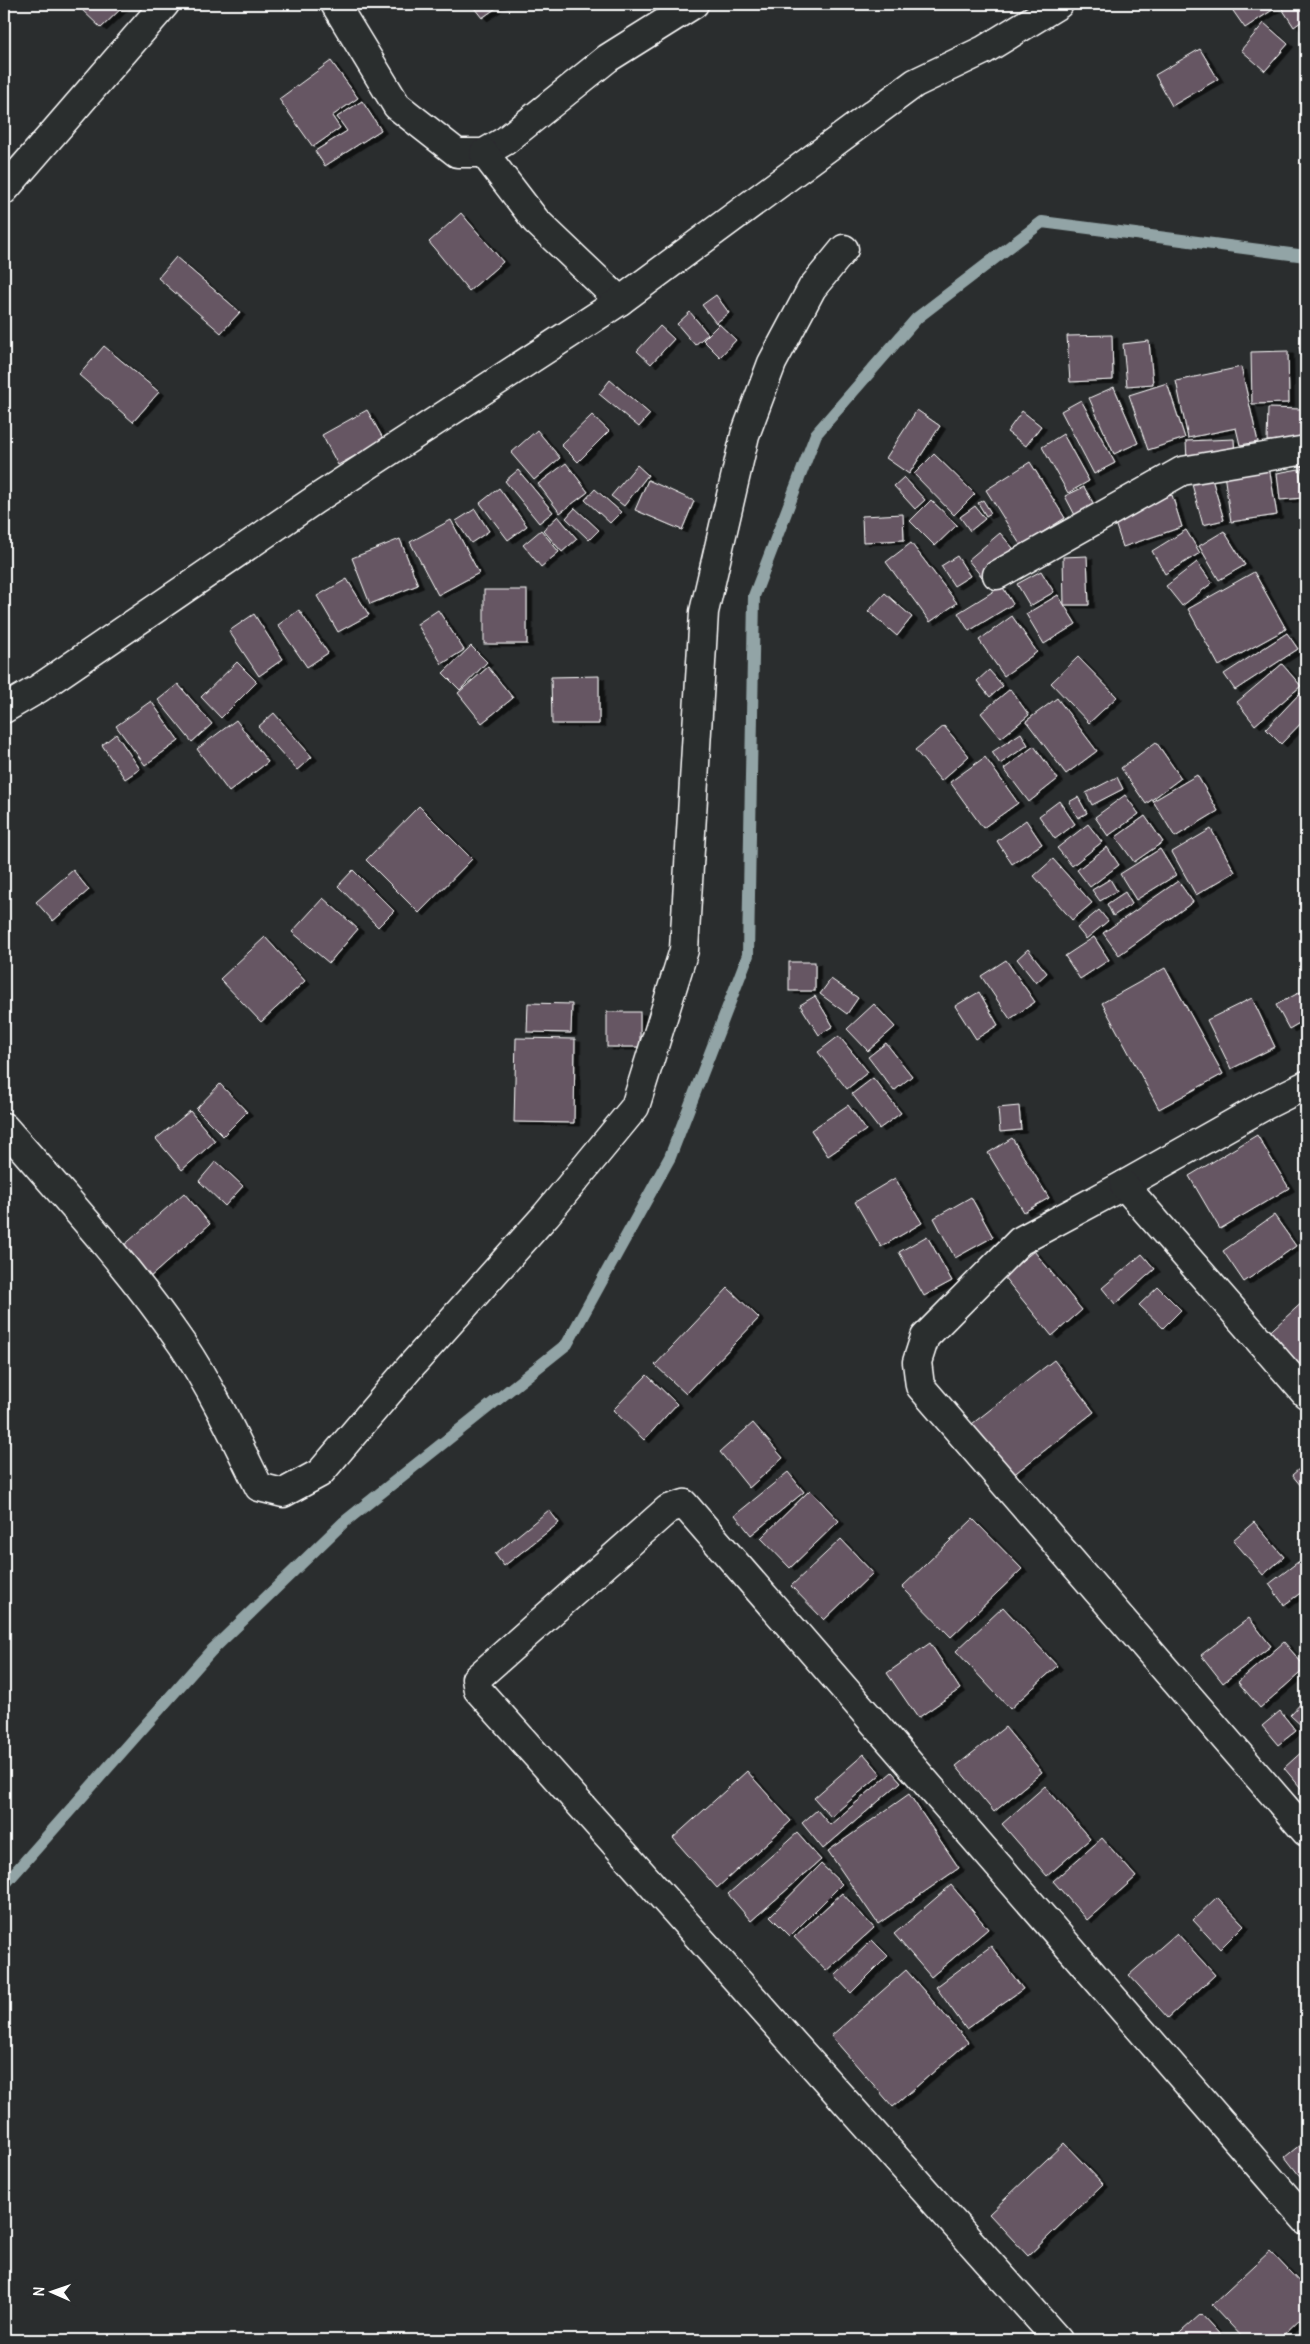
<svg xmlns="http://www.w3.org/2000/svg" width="1310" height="2344" viewBox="0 0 1310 2344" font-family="Delius,sans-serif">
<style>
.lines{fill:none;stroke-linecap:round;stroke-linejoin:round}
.stream{stroke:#92a4a6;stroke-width:12}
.building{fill:#665763;stroke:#fff;filter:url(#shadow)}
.minor-casing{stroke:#fff;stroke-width:31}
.minor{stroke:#2a2d2e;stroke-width:28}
</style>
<defs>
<filter id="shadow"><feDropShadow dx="5.5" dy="3" stdDeviation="0" flood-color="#0009"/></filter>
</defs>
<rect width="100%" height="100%" fill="#2a2d2e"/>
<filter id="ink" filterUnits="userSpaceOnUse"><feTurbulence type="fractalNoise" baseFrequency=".02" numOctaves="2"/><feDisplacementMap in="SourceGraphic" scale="10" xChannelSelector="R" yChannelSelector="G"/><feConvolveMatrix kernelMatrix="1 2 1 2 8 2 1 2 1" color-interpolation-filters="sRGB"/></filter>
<g filter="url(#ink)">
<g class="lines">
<!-- stream -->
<polyline class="stream" points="4,1885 210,1652 343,1523 567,1344 670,1157 748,955 754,596 816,434 917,318 1042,222 1306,256"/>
</g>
<!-- building -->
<g class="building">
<polygon points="82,4 126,4 101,28 79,7"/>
<polygon points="471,4 502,4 482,18"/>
<polygon points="1231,4 1271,4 1274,9 1245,28 1229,5"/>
<polygon points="1279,4 1306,4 1306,18 1294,27"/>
<polygon points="1264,23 1288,44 1265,71 1241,50"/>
<polygon points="1200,49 1218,79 1172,106 1155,75"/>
<polygon points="331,61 358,98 332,116 340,128 313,147 279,99"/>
<polygon points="362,101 381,130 325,166 315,151 347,131 337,117"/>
<polygon points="461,213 503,262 469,291 429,242"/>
<polygon points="176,257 240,312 221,333 158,278"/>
<polygon points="716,295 729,313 716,323 702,305"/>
<polygon points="690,312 708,334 695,345 677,324"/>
<polygon points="719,324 736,340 720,357 703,340"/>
<polygon points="660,326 674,339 651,364 637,351"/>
<polygon points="1112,335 1113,380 1070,382 1067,336"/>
<polygon points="1149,341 1153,384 1127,386 1123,344"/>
<polygon points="1306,345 1306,358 1302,358 1299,347"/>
<polygon points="104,346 159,392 133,422 79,375"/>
<polygon points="1288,351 1289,403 1252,404 1251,352"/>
<polygon points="1241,367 1258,442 1240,445 1236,428 1188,438 1176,381"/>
<polygon points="610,380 650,414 639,427 599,394"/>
<polygon points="1167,383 1185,438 1148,450 1129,395"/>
<polygon points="1114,387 1138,443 1114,454 1089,398"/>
<polygon points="1081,400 1115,463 1094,474 1061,411"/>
<polygon points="1268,408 1302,409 1301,441 1267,441"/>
<polygon points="367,410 384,440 338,465 322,435"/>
<polygon points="917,410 940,426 909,474 886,458"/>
<polygon points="1022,411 1041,426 1026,446 1007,432"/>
<polygon points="592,415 609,431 578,462 561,445"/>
<polygon points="537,430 560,458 534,480 511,453"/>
<polygon points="1063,434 1089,481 1068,493 1042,447"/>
<polygon points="1234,439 1235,458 1187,461 1186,441"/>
<polygon points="934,454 975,494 954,515 914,474"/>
<polygon points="1030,462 1065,518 1021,546 986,490"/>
<polygon points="566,463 588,492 560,513 538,484"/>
<polygon points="637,465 648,475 624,506 611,496"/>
<polygon points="1306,465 1306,482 1301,467"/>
<polygon points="1269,467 1277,515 1231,522 1224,474"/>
<polygon points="1299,469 1303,498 1280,500 1277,473"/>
<polygon points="518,470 553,512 539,523 505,481"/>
<polygon points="1210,472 1224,520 1203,525 1190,477"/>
<polygon points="904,477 925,500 915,509 894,486"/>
<polygon points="648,480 694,501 682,530 635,510"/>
<polygon points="1084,487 1096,508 1077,519 1065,496"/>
<polygon points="499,488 527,526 508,540 480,503"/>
<polygon points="595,489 621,512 610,523 585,500"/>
<polygon points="1172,495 1182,527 1123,547 1112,514"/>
<polygon points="931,500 957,525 935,546 910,521"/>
<polygon points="983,500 991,513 986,516 978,503"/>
<polygon points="975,506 985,519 970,531 960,517"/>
<polygon points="575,508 599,530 589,540 566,518"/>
<polygon points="475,509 489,531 471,543 456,521"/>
<polygon points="903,514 904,540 863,542 862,516"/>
<polygon points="558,516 577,539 562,552 543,530"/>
<polygon points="451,520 479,573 438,595 410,542"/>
<polygon points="541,530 559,552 541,567 523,545"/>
<polygon points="1186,530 1200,553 1165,574 1152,551"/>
<polygon points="1224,531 1245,565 1219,580 1199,546"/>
<polygon points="1000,533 1019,555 986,582 968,560"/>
<polygon points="400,539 418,585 370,604 352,558"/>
<polygon points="911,543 957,603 930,622 886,562"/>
<polygon points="957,556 970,576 954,586 941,566"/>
<polygon points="1087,556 1089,605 1064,605 1063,557"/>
<polygon points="1197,562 1212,583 1182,606 1166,586"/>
<polygon points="1041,571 1054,592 1030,606 1017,584"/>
<polygon points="1254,572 1286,629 1219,666 1188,609"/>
<polygon points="347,579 369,615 338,632 317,596"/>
<polygon points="1002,586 1013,604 969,631 958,613"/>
<rect x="484" y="590" width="43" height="54"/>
<polygon points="885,593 912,617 897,636 868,611"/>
<polygon points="1058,595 1076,624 1044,644 1026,614"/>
<polygon points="299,610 328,653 307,667 278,625"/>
<polygon points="438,610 464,650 442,664 417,624"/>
<polygon points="254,614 283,659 259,676 229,631"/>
<polygon points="1012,616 1037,652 1004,676 979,640"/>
<polygon points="1287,633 1298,649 1235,690 1224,674"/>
<polygon points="471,646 487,662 460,690 443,673"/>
<polygon points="1078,657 1117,697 1089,723 1051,683"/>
<polygon points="237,662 257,682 221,718 201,697"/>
<polygon points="1282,664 1301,686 1255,725 1237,702"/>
<polygon points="488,667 513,698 482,723 458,693"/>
<polygon points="989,670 1003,686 990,697 977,681"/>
<polygon points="599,676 599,724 552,724 551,677"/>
<polygon points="178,684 212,724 192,742 158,700"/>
<polygon points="1010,689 1029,715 1001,738 981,713"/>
<polygon points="1300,693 1306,699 1306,718 1281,744 1266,729"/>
<polygon points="1057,698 1097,751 1066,774 1026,721"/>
<polygon points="151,701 179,741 145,765 116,726"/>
<polygon points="274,713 312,757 297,770 258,727"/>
<polygon points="236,720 268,762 229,792 197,749"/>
<polygon points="944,726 969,756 941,781 915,750"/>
<polygon points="1021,733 1028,745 1000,764 992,752"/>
<polygon points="116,734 140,769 125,779 102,745"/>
<polygon points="1156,742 1181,778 1146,804 1121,768"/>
<polygon points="1034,746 1058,779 1029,802 1004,769"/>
<polygon points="985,757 1018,803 983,828 950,782"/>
<polygon points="1197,775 1218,811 1175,837 1153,801"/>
<polygon points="1117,777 1123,789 1092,805 1086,793"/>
<polygon points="1125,795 1139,814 1108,836 1095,817"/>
<polygon points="1078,797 1087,813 1078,818 1069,802"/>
<polygon points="1059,801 1075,824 1055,839 1039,816"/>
<polygon points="419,806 472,859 419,913 366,860"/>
<polygon points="1145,816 1163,842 1134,862 1116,837"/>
<polygon points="1026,820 1042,844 1012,864 997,841"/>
<polygon points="1088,824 1102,842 1072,866 1057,848"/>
<polygon points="1211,829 1235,872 1196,895 1172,852"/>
<polygon points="1107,847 1119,865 1090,887 1077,870"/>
<polygon points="1160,849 1176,875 1136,900 1120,874"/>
<polygon points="1053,859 1092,903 1072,920 1034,876"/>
<polygon points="73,870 89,890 53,921 36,902"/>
<polygon points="353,870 394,911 378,927 338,886"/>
<polygon points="1110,879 1117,891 1100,901 1092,890"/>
<polygon points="1178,881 1193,902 1119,955 1103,933"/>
<polygon points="1125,892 1132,904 1113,916 1107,904"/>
<polygon points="323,898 358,929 329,963 292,932"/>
<polygon points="1099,910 1108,921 1086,939 1077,928"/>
<polygon points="265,937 305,981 261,1022 220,979"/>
<polygon points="1094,937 1109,960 1080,979 1065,956"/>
<polygon points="1028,949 1047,973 1036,983 1017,959"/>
<polygon points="1006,960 1035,1002 1010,1019 981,976"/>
<rect x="789" y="962" width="26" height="29"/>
<polygon points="1165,968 1223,1074 1159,1109 1102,1003"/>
<polygon points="831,979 858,998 847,1014 820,994"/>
<polygon points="1306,989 1306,1019 1289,1029 1276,1005"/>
<polygon points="979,992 998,1025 976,1039 955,1006"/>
<polygon points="815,996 833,1026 819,1035 800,1005"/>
<polygon points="1252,998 1275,1047 1231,1069 1207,1020"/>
<polygon points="528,1003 572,1004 571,1033 527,1032"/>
<polygon points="874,1004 895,1027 868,1051 847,1029"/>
<rect x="607" y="1012" width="33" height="35"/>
<polygon points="839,1036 868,1072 847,1089 818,1052"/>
<polygon points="516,1038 575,1039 574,1123 514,1122"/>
<polygon points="886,1043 912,1076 894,1091 868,1057"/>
<polygon points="873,1078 901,1113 879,1129 852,1094"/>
<polygon points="220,1084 247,1112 223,1136 196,1109"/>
<polygon points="848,1105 866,1130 828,1156 811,1130"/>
<polygon points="1019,1106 1021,1130 1000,1132 998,1108"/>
<polygon points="190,1111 215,1141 182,1170 156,1139"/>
<polygon points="1257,1135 1289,1188 1220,1229 1189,1176"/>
<polygon points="1012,1138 1049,1198 1024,1212 988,1153"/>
<polygon points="216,1161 243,1186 225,1206 199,1181"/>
<polygon points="895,1178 922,1223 881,1247 855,1202"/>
<polygon points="184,1193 210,1224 149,1278 122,1247"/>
<polygon points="971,1197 993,1237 955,1258 934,1218"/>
<polygon points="1274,1215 1296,1246 1244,1282 1223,1251"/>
<polygon points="927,1236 952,1281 924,1296 899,1252"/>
<polygon points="1034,1251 1082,1310 1052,1336 1003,1276"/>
<polygon points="1142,1254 1155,1269 1115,1304 1102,1288"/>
<polygon points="1158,1287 1181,1310 1163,1328 1139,1305"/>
<polygon points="728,1288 759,1318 686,1394 655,1365"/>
<polygon points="1306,1299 1306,1386 1263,1338"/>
<polygon points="1054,1360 1094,1412 1008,1479 968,1427"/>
<polygon points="647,1375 677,1404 644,1440 613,1410"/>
<polygon points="753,1423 783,1458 749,1488 720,1452"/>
<polygon points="1306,1463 1306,1492 1292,1475"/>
<polygon points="788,1472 804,1492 751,1535 735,1515"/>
<polygon points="810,1490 839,1521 790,1568 761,1538"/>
<polygon points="549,1510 559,1523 504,1566 495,1554"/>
<polygon points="973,1519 1022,1569 951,1637 902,1587"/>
<polygon points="1254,1522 1284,1557 1263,1575 1233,1540"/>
<polygon points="841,1539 873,1573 824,1620 791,1586"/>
<polygon points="1306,1556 1306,1589 1284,1605 1269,1584"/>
<polygon points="1003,1607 1057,1666 1010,1709 956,1651"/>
<polygon points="1249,1618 1271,1646 1223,1683 1201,1655"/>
<polygon points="1284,1642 1306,1668 1260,1708 1238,1682"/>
<polygon points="930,1643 960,1689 918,1718 887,1673"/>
<polygon points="1306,1698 1306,1730 1290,1715"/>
<polygon points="1280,1711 1296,1731 1278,1745 1262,1726"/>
<polygon points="1005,1727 1042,1772 994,1812 956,1766"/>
<polygon points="1306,1748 1306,1794 1284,1768"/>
<polygon points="864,1754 881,1774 831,1817 814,1798"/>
<polygon points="747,1771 791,1821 717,1888 673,1838"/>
<polygon points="892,1772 901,1782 823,1849 802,1823 817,1810 830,1825"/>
<polygon points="1045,1786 1090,1839 1047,1876 1002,1824"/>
<polygon points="909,1794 959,1868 878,1924 828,1851"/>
<polygon points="797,1833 821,1860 751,1921 728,1894"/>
<polygon points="1102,1838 1136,1877 1087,1920 1053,1881"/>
<polygon points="821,1864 842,1884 790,1936 770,1916"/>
<polygon points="951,1885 988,1929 931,1977 894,1934"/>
<polygon points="842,1893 874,1928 826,1971 794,1937"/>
<polygon points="1217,1897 1244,1925 1220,1949 1193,1920"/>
<polygon points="1177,1933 1215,1975 1168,2018 1129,1975"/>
<polygon points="872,1940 888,1956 851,1993 835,1976"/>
<polygon points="991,1946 1023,1989 966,2029 936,1987"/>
<polygon points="906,1970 968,2042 893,2107 831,2036"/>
<polygon points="1306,2140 1306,2184 1285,2157"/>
<polygon points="1064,2143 1103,2184 1028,2256 989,2214"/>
<polygon points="1270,2251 1306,2289 1306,2313 1278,2340 1245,2340 1212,2305"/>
<polygon points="1201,2314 1225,2340 1172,2340"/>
</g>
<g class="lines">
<defs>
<g id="minor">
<polyline points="335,4 397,106 457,153 484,153 505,141 608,58 694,4"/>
<polyline points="484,153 536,221 620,301"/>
<polyline points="4,190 165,4"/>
<polyline points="997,575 1182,471 1306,450"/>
<polyline points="4,709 38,689 316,499 620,301 915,83 984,50 1059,4"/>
<polyline points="1306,1085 1264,1106 1124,1185 1020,1241 925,1337 917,1362 920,1386 1306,1832"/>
<path d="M4,1127c61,70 125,140 178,217 30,45 53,94 77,143l24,6 37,-20 91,-107 135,-151 89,-108 49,-157 20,-338 41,-177 27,-72 40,-75 32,-39"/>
<polyline points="1124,1185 1306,1394"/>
<polyline points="1058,2340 478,1690 476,1679 668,1509 684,1504 1306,2220"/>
</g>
</defs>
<!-- minor casing -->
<use href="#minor" class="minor-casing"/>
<!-- minor -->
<use href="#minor" class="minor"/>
</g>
</g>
<!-- margin -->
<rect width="1310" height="2344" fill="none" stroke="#2a2d2e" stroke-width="20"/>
<rect x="10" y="10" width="1290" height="2324" fill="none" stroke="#fff" stroke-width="2" filter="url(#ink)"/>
<!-- north arrow -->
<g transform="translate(52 2292) rotate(272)" stroke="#2a2d2e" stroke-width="4" paint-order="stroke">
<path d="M0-4L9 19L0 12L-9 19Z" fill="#ffffff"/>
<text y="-8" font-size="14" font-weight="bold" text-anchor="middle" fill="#ffffff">N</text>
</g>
</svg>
